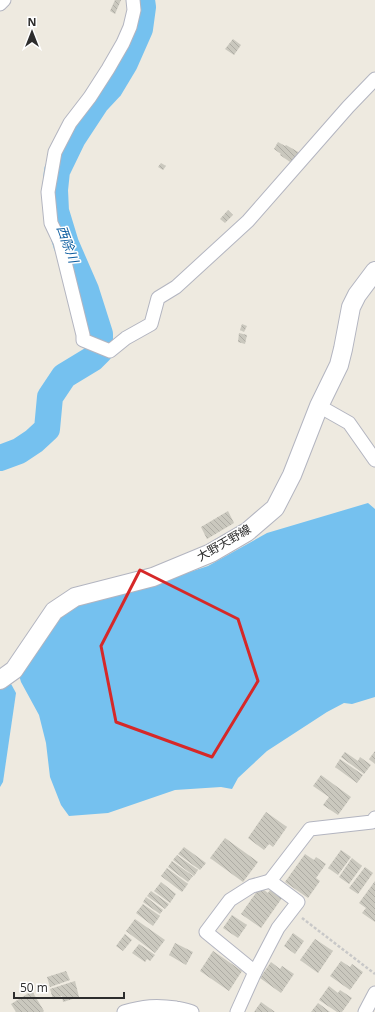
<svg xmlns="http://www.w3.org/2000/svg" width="375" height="1012" viewBox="0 0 375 1012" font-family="'Open Sans','Noto Sans JP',sans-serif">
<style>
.water{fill:#75c1ef}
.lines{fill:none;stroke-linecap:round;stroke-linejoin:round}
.river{stroke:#75c1ef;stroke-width:26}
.building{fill:url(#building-back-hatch)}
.minor-casing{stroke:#b3b5c0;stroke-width:15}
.secondary-casing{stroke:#b3b5c0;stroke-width:20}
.path{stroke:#c8c8c8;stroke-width:2.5;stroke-dasharray:3 2;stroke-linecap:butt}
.minor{stroke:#fff;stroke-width:13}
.secondary{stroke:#fff;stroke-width:18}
.marked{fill:none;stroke:#d62828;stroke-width:3;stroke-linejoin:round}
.labels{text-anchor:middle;stroke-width:3;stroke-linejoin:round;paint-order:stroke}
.street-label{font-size:12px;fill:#2d2d2d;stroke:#fff}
.water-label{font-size:13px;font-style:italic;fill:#0e5ea0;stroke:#fff}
</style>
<defs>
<pattern id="building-back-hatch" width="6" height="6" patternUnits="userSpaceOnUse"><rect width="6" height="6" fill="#cac8be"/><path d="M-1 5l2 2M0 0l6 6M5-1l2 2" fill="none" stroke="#aeaca4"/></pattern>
</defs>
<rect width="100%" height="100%" fill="#eeeae0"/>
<!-- water -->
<g class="water">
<polygon points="368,503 375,509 375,697 352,704 344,703 327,712 267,751 238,778 232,789 221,787 175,790 108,813 69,816 61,805 50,777 46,743 39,715 21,682 19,675 62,614 87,600 153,584 208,566 267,533"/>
<polygon points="10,682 16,693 3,782 0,787 0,690"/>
</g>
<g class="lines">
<!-- river -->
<polyline class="river" points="0,458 19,451 34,441 47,429 50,397 64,376 92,359 100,351 100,334 86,290 66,244 56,211 55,190 57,171 73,138 96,103 110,88 125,63 140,29 143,7 142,0"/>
</g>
<!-- building -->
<g class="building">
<polygon points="115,0 121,0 115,14 110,11"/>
<polygon points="233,39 241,45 234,55 225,49"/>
<polygon points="278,142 285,146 286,145 300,153 293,164 280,155 281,154 274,149"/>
<polygon points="161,163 166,166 163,170 158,167"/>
<polygon points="228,210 233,215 225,223 220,219"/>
<polygon points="242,324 247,326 244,332 240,330"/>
<polygon points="239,333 247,335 245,344 238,342"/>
<polygon points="228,511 234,523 207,539 201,527"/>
<polygon points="375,751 375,764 369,759"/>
<polygon points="345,752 358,761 360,757 371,765 364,774 341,757"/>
<polygon points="340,759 363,775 357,783 335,767"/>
<polygon points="321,775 351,797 338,815 323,805 329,797 313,786"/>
<polygon points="266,812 287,827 273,847 269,844 264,850 248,838"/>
<polygon points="225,838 258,862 243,882 210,858"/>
<polygon points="184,847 206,863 200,870 178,854"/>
<polygon points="341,850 351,857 338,875 328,868"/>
<polygon points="305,854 314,860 316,857 326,864 316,878 320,881 308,898 285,882"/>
<polygon points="177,855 198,870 194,876 173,860"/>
<polygon points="352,858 362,866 349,884 339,877"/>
<polygon points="172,861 193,876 188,882 168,867"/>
<polygon points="365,867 373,873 358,894 349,888"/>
<polygon points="167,868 188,884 182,892 161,876"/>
<polygon points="375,881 375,922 362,913 366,908 359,903"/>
<polygon points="161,882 176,894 170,903 154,891"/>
<polygon points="260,887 268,893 270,890 282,898 261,928 241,914"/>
<polygon points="151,891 169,904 165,909 147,896"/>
<polygon points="146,897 163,910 160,914 143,902"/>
<polygon points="143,904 160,916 153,926 136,913"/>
<polygon points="232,915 247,925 238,938 223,928"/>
<polygon points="135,919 165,940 155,953 126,931"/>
<polygon points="293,933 304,941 295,954 284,946"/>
<polygon points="125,934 132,940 123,951 116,946"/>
<polygon points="315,939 333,951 318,973 300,960"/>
<polygon points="175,943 193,952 186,965 169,955"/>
<polygon points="139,944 155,955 150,961 147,959 145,962 132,953"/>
<polygon points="213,951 242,971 229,991 200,971"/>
<polygon points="341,961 350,967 352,964 363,972 350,990 330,976"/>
<polygon points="271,962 280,969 282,966 294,974 281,993 260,978"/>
<polygon points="66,971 70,980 50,987 47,977"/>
<polygon points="75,981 79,997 63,1002 62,996 53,999 50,989"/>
<polygon points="329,986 338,993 340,990 352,998 342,1012 337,1012 319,1000"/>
<polygon points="32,991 44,1011 43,1012 16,1012 11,1004"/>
<polygon points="261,1002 275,1012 254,1012"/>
<polygon points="318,1003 330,1012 311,1012"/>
</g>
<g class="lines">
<defs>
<g id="minor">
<polyline points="133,0 134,10 130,27 123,43 108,69 90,97 70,123 55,152 48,192 51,223 60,242 83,335 83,340 110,351 126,338 151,324 158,298 176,287 248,221 348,107 375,79"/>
<polyline points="0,4 4,0"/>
<polyline points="319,406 349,423 375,460"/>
<polyline points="255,972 206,932 230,900 252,886 270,881"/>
<path d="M124,1012c19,-6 33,-7 52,-4 5,1 11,2 16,4"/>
<polyline points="237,1012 255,972 278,928 298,902 270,881 310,829 372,822 375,818"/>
<polyline points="365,1012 375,993"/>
</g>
<polyline id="secondary" points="0,680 14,670 54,611 75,597 153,577 211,553 247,532 275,508 292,475 319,406 339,365 343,349 351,307 357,295 375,271"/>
</defs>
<!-- minor casing -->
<use href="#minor" class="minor-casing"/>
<!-- secondary casing -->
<use href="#secondary" class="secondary-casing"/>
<!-- path -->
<polyline class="path" points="302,918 375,974"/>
<!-- minor -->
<use href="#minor" class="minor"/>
<!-- secondary -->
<use href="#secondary" class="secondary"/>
</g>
<!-- marked area -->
<path class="marked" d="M140,570l98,49 20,62 -46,76 -96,-35 -15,-76z"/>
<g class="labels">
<!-- street labels -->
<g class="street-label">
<text transform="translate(224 543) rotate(-30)" y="4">大野天野線</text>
</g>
<!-- water labels -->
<g class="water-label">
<text transform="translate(68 244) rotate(70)" y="5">西除川</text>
</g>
</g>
<!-- north arrow -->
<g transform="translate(32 32)" stroke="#ffffff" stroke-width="3" paint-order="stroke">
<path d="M0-3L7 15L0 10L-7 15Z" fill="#2d2d2d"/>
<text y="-6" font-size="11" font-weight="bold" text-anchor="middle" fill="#2d2d2d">N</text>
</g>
<!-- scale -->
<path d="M14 992v6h110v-6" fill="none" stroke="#2d2d2d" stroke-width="2"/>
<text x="20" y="992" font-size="12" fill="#2d2d2d" stroke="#ffffff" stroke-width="3" paint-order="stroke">50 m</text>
</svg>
